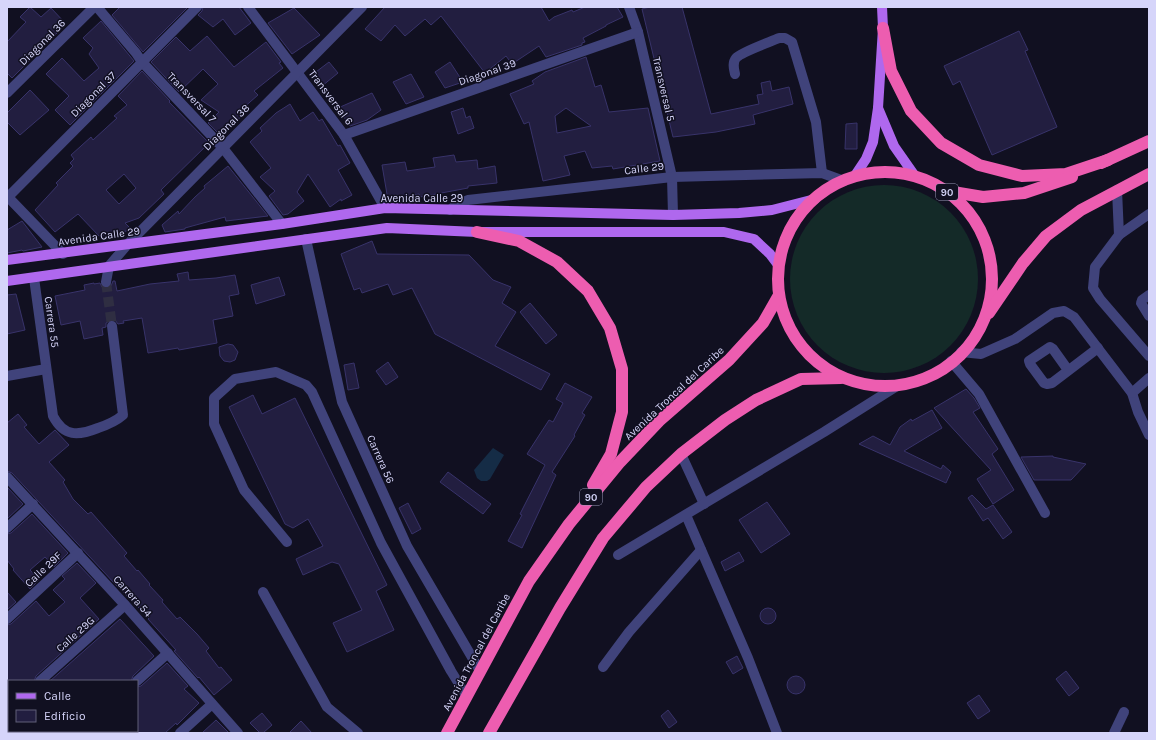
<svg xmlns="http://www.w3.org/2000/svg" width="1156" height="740" viewBox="0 0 1156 740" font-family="Karla,sans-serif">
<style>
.green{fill:#142a28}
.water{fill:#152c46}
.building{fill:#221e40;stroke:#38336a;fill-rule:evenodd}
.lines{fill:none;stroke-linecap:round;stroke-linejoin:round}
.minor-tunnel{stroke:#2f2e42;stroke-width:10;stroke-dasharray:10 5;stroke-linecap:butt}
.minor{stroke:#40437b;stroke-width:10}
.major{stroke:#af68ee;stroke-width:10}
.highway{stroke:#ed5db0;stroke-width:12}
.labels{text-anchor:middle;stroke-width:3;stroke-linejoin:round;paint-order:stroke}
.shield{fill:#111021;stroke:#9b9ab9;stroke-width:1}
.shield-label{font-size:10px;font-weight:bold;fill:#d6d5fa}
.street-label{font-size:11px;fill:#d6d5fa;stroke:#111021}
</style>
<rect width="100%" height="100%" fill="#111021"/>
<!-- green -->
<circle class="green" cx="884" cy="279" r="94"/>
<!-- water -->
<polygon class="water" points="493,448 504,455 490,479 487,481 481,481 477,478 474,470"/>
<!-- building -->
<g class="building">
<polygon points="30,7 41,17 51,8 66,24 12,78 7,73 7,42 26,22 20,17"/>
<polygon points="120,7 188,7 143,52 112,15"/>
<polygon points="203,7 239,7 251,23 235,35 223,19 213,27 198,15 202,11"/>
<polygon points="385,7 541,7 549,21 554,17 572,10 573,12 585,7 617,7 623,17 606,25 606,26 583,38 585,42 582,43 582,45 546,57 539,46 512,64 506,56 485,73 441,16 431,25 425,19 405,36 395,25 381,41 365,29"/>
<polygon points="650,7 682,7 711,114 759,104 757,95 763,94 761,83 770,81 772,91 789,87 793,104 753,115 755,124 716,132 673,137 642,9"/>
<polygon points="294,8 320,35 292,54 268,23"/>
<polygon points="101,21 134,61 70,125 55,110 69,96 46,74 62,58 84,81 99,68 89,54 93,48 83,38"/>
<polygon points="1019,31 1028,50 1025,51 1057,127 992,155 960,81 953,85 944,66"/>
<polygon points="207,36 234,67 266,42 281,62 279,63 283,68 254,91 258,95 242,109 245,112 222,137 208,123 219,112 201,100 218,84 203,69 179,92 151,62 176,37 190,51"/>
<path d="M586,57l9,30 6,-2 8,27 39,-4 12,53 -47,8 -1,-3 -20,2 -7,-17 -21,5 6,19 -27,6 -14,-59 -5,2 -14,-30 24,-10 -2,-3 13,-9zM566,108l25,18 -34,7 -2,-17z"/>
<polygon points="329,62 338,73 322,86 312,75"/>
<polygon points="450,62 463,82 445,88 435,72"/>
<path d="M142,71l28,30 -1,1 40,41 -48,47 3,4 -25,24 -14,5 7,7 -33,6 -21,-22 -23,18 -20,-22 23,-25 -2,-2 17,-17 -3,-3 4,-4 -3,-4 20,-18 2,3 24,-22 -3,-2 13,-11 -9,-9zM124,174l12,14 -17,16 -13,-14z"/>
<polygon points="411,74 424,97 406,104 393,82"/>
<polygon points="30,90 49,110 20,135 7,122 7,113"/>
<polygon points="372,93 381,110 367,120 350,126 338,108"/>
<polygon points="290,104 300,121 313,112 319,121 322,119 338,146 340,145 350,163 338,170 352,195 341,201 341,199 330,207 308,174 297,192 304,201 288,214 283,215 269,196 275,191 260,177 271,168 250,142 262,131 260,128 276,113"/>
<polygon points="463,108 466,118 470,116 474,128 458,134 451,112"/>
<polygon points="857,123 857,149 845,149 846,124"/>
<polygon points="454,155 456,162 477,160 478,169 495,166 497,183 468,186 468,188 420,197 419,194 388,200 382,165 405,162 407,171 435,167 433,158"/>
<polygon points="228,166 268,216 226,221 225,217 185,228 185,229 165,232 162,225 178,211 179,214 195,197 205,188 204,186"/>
<polygon points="22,221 42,247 23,251 22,250 7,253 7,230"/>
<polygon points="372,241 377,254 469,255 493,280 511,287 502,303 516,312 495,346 550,374 541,390 435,334 412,288 393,295 388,284 362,293 360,288 354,290 341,254"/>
<polygon points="188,272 189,280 216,278 235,275 239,294 229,296 233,316 213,320 217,343 179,350 178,348 148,353 142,318 123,321 124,323 118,324 115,320 111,320 106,323 106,327 102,328 103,335 84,339 80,321 61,325 55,296 85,290 84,285 94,283 94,284 100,283 102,287 108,288 111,286 113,281 115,281 117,291 150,284 179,281 177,274"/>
<polygon points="279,277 285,295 256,304 251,285"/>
<polygon points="16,294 25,330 7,334 7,295"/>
<polygon points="530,303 557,335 546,344 520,312"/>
<polygon points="228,344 233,345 238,352 235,360 230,362 224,361 220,356 219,347"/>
<polygon points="388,362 398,377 386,385 376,371"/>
<polygon points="354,363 359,388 348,390 344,365"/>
<polygon points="565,383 592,397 582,413 585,415 574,435 575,436 552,472 556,475 522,548 508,541 522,515 520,514 545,465 527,454 549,420 553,422 563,403 556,399"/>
<polygon points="966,389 974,398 980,408 973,412 998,449 992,454 1014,490 993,504 977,479 991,470 934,408"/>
<polygon points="253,395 262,414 295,398 387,585 376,591 394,630 347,652 333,623 362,610 339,564 332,562 303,575 296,559 323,546 308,519 293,528 285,524 229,407"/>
<polygon points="932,410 942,428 904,451 941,469 943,465 951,472 946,483 859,444 873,436 890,445 900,427 911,419 912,421"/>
<polygon points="18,414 27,425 24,427 39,444 55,430 69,445 49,462 65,480 63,482 73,499 88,514 91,512 127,553 124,556 137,571 138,570 150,584 149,585 163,600 162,602 177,619 180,617 197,634 209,648 206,651 219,668 221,667 232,680 214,695 199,677 198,678 174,651 176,650 148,619 149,618 115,584 12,473 7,471 7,423"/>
<polygon points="1053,456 1053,457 1086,464 1071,480 1034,480 1021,457"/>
<polygon points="448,472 491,504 483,514 440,482"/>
<polygon points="7,487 23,504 7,519"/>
<polygon points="972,495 986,509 993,505 1012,532 1003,539 988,518 983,521 968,498"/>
<polygon points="767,502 790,534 761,553 739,520"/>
<polygon points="408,503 421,529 412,534 399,508"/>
<polygon points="32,514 68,553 54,567 45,557 30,570 39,580 30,589 13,570 14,569 7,560 7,534 11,533"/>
<polygon points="739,552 744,561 725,571 721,562"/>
<polygon points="77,563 96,583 80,598 99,619 36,676 34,681 7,681 7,625 11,624 36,601 49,616 65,602 53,590 65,579 62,576"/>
<polygon points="7,592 16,602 7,610"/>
<circle cx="768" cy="616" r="8"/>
<polygon points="120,619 154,656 133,676 131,681 50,681"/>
<polygon points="737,656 743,668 733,674 726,662"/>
<polygon points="167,663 188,686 184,689 199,703 177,725 176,723 165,733 137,733 137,687 141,686"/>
<polygon points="1066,671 1079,688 1069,696 1056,679"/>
<circle cx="796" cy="685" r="9"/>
<polygon points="979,695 990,711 978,719 967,703"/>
<polygon points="668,710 677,722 669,728 661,716"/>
<polygon points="262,713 272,725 263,733 260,733 250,723"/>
<polygon points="216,720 229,733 202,733"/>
<polygon points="301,721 312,733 289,733"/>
</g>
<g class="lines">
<!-- minor-tunnel -->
<polyline class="minor-tunnel" points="106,282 112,326"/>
<!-- minor -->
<g class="minor">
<polyline points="97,7 136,53 142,62 223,148 282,224"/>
<polyline points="248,7 344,135 385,208"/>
<polyline points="629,7 638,32 672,177 673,215"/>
<path d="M735,74c-1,-5 -3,-11 1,-16 5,-6 34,-16 43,-20h6l7,4 24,80 6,51"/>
<polyline points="7,93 94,7"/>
<polyline points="344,135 638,32"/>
<polyline points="1117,190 1119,235 1095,267 1093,288 1100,299 1149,356"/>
<polyline points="7,196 63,254"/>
<polyline points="7,198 197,7"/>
<polyline points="450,210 455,206 468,200 672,177 822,173 844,181"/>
<polyline points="1119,235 1149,214"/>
<polyline points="306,239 342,402 407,546 480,671"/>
<path d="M34,278l19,138c11,21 25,20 45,12 9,-3 17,-6 25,-13l-11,-89"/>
<polyline points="106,282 109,266 127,245 362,7"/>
<polyline points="1149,295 1142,300 1141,303 1149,316"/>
<polyline points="961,352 981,354 1015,339 1053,313 1064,311 1074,317 1132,393 1138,412 1149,435"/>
<polyline points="951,361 979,394 1045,513"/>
<polyline points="1068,370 1053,349 1050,347 1029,361 1030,364 1044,383 1047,384 1052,383 1098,348"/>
<polyline points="7,376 46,369"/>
<polyline points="1132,393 1149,378"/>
<polyline points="681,454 704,504"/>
<polyline points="7,477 125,605 238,733"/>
<polyline points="686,515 748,658 777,733"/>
<polyline points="7,528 33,504"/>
<polyline points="287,542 244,490 214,424 214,398 235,379 276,372 306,385 312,392 381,543 451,671 467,697"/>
<polyline points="618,555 824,432 897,386"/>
<polyline points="263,592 327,707 358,733"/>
<polyline points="7,619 78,553"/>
<polyline points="603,667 629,632 701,550"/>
<polyline points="40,681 125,605"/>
<polyline points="137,681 168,653"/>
<polyline points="7,710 9,708"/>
<polyline points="7,729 10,733"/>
<polyline points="79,733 82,731"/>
<polyline points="180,733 212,704"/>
<polyline points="1114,733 1124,712"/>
</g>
<!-- major -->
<g class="major">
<polyline points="878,108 894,146 915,176"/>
<polyline points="854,177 866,159 873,142 878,108 883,28 882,7"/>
<polyline points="7,260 282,224 385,208 673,215 739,213 772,210 815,199"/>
<polyline points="7,281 387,228 477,232 724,232 754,239 770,254 779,266"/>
</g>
<!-- highway -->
<g class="highway">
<polyline points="883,28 891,71 911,111 941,143 979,165 1022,176 1066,174 1108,160"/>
<polyline points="1101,163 1149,141"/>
<circle cx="885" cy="279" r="107"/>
<polyline points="947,191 983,197 1024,193 1072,177"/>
<polyline points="477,232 519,241 557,262 588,291 610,328 622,369 622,412 611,454 593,485"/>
<polyline points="989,313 1023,263 1046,236 1081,210 1149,174"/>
<polyline points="447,733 529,581 569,524 620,462 659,421 729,360 763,323 779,295"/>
<polyline points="489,733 560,608 603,538 646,487 681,454 725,420 756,400 801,379 841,378"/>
</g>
</g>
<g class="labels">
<!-- shield labels -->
<g class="shield">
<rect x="936" y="184" width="22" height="16" rx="3"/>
<rect x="580" y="489" width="22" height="16" rx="3"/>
</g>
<g class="shield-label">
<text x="947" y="196">90</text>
<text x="591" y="501">90</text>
</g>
<!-- street labels -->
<g class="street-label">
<text transform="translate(42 42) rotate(-45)" y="4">Diagonal 36</text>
<text transform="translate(487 72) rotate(-19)" y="4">Diagonal 39</text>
<text transform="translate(664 89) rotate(77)" y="4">Transversal 5</text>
<text transform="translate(93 94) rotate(-45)" y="4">Diagonal 37</text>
<text transform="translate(192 97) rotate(46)" y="4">Transversal 7</text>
<text transform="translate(331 97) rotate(53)" y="4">Transversal 6</text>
<text transform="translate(226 127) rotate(-45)" y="4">Diagonal 38</text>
<text transform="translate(644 168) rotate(-7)" y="4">Calle 29</text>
<text x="422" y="202">Avenida Calle 29</text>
<text transform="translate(99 236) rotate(-8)" y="4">Avenida Calle 29</text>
<text transform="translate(52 322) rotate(82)" y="4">Carrera 55</text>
<text transform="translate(674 393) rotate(-43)" y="4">Avenida Troncal del Caribe</text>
<text transform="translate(381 459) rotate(66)" y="4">Carrera 56</text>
<text transform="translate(43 569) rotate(-43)" y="4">Calle 29F</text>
<text transform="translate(133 596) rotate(48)" y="4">Carrera 54</text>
<text transform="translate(75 634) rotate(-42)" y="4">Calle 29G</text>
<text transform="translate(476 652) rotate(-62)" y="4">Avenida Troncal del Caribe</text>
</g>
</g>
<!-- border -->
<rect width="1156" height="740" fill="none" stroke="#d6d5fa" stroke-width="16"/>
<!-- legend -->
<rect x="8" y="680" width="130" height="52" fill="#111021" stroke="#605f78"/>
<rect x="16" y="693" width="20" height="6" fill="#af68ee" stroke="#605f78"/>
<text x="44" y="700" font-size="12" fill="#d6d5fa">Calle</text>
<rect x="16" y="710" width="20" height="12" fill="#221e40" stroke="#605f78"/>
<text x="44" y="720" font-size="12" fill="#d6d5fa">Edificio</text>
</svg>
